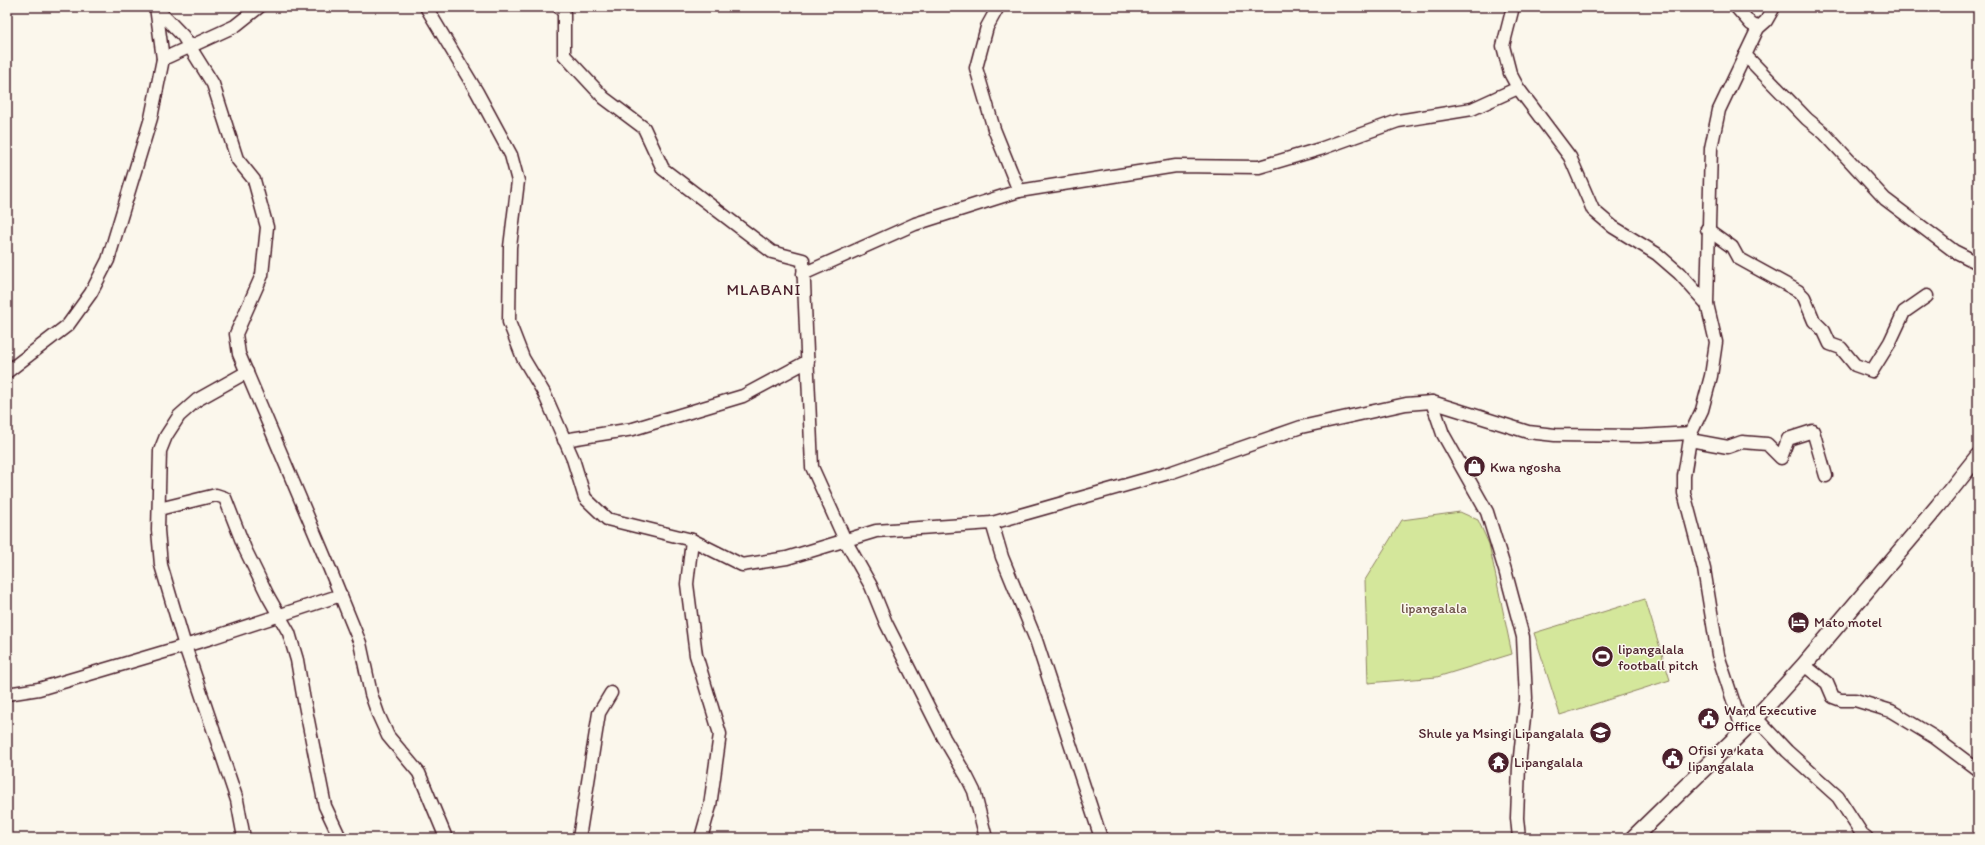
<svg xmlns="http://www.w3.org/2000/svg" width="1985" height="845" viewBox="0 0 1985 845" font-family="Itim,sans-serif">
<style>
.green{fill:#d4e79b;stroke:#8f8363}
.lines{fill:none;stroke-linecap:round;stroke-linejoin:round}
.minor-casing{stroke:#4a1f2b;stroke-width:15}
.major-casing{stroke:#4a1f2b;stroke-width:18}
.minor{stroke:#fbf7ec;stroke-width:12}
.major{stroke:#fbf7ec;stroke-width:15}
.labels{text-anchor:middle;stroke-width:3;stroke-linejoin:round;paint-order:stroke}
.poi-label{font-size:14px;fill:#4a1f2b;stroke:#fbf7ec;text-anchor:start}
.park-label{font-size:14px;fill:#6c5147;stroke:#fbf7ec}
.quarter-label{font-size:16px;letter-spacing:1px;fill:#4a1f2b;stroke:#fbf7ec}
</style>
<rect width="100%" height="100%" fill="#fbf7ec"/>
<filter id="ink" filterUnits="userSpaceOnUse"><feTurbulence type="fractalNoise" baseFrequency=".025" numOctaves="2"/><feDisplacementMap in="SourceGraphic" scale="8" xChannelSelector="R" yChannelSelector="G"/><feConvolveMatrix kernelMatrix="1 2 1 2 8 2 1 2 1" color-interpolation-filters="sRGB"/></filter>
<g filter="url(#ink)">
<!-- green -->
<g class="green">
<polygon points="1460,512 1478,520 1489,544 1512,654 1437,677 1368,683 1365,580 1402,520"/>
<polygon points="1645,599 1670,680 1560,715 1534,633"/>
</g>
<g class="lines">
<defs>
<g id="minor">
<polyline points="426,7 477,92 511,155 518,181 510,247 509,322 523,358 544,393 573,459 585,498 607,519 692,540 742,565 787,558 876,531 992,523 1172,472 1301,427 1406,404 1432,402 1528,432 1555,435 1640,436 1691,433"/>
<polyline points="559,7 564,13 564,55 604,98 644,128 663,169 772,252 803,260 812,467 845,540 871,586 886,623 944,738 967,777 974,791 986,838"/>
<polyline points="998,7 987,27 976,68 994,129 1019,191"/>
<polyline points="1513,7 1503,46 1510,73 1518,88 1570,157 1593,210 1613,227 1657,254 1679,273 1707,304 1716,342 1711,376 1702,410 1691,433 1684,476 1684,493 1704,569 1718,655 1743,731"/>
<polyline points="1736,7 1751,24 1758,28"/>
<polyline points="156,8 183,36 213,84 237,159 254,180 267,227 262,275 236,334 239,354 329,567 360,643 371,694 378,714 388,736 419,773 446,838"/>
<polyline points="1745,55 1807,119 1824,133 1885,199 1954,251 1978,263"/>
<polyline points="163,59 235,26 259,7"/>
<polyline points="1707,229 1732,247 1738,258 1798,291 1804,297 1814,321 1824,331 1830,344 1841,348 1855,365 1872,371 1890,342 1904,312 1927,296"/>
<polyline points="803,274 915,224 1019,191 1176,166 1259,167 1320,149 1398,121 1472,109 1518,88"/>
<polyline points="1707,304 1711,148 1719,110 1758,28 1766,21 1774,7"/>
<polyline points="7,372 68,325 91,293 108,260 151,118 163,59 156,7"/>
<polyline points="1432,402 1443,434 1487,512 1505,570 1523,637 1526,698 1519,766 1517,818 1519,838"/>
<polyline points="564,440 633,429 743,396 808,361"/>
<polyline points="1690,440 1728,447 1742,442 1767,444 1781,458 1788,439 1813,431 1826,476"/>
<polyline points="159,509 216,495 225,498 245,549 268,596 289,633 297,660 303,695 325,806 340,838"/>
<polyline points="992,523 1002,557 1036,640 1101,838"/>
<polyline points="692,540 687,584 696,655 720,734 710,806 701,838"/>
<polyline points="1804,665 1827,683 1833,697 1841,700 1855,700 1891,711 1934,737 1978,770"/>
<polyline points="7,694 39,689 208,639 341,595"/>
<polyline points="1756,718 1787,751 1838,797 1862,834 1867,838"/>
<polyline points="244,838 237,800 185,646 161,565 158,530 160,451 166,436 179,416 197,400 247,372"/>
<polyline points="579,838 599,713 611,693"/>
</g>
<polyline id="major" points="1633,838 1756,718 1804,665 1938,506 1978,456"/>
</defs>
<!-- minor casing -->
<use href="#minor" class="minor-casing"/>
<!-- major casing -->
<use href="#major" class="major-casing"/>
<!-- minor -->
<use href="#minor" class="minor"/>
<!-- major -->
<use href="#major" class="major"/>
</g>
</g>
<!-- icons -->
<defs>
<symbol id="shop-disc" viewBox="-11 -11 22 22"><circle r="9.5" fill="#4a1f2b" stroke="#fbf7ec"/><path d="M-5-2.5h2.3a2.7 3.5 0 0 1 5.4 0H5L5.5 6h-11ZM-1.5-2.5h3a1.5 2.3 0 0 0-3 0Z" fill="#fff"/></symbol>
<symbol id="hotel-disc" viewBox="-11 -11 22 22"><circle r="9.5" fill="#4a1f2b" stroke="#fbf7ec"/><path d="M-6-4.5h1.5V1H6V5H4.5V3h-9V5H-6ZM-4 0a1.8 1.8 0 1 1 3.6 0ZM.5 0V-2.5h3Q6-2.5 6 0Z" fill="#fff"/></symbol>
<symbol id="stadium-disc" viewBox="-11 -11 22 22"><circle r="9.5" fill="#4a1f2b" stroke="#fbf7ec"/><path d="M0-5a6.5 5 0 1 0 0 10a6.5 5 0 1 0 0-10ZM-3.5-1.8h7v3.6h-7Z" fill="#fff"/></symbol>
<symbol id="civic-disc" viewBox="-11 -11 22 22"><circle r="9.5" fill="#4a1f2b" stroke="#fbf7ec"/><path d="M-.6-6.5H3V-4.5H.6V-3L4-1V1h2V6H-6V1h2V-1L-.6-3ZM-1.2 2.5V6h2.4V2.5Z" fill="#fff"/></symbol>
<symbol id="school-disc" viewBox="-11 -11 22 22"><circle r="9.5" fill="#4a1f2b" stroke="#fbf7ec"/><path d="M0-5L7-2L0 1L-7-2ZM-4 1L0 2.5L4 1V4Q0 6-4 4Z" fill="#fff"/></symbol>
<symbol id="temple-disc" viewBox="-11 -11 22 22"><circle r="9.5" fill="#4a1f2b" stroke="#fbf7ec"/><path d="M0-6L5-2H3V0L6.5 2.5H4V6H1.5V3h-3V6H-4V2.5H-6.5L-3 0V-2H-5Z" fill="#fff"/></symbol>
</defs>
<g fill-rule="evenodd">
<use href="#shop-disc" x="1462" y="454" width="25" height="25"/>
<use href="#hotel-disc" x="1786" y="610" width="25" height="25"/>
<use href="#stadium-disc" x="1590" y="644" width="25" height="25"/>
<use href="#civic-disc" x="1696" y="706" width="25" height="25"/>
<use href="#school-disc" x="1588" y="720" width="25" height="25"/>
<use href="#civic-disc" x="1660" y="746" width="25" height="25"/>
<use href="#temple-disc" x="1486" y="750" width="25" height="25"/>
</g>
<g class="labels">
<!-- poi labels -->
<g class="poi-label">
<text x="1490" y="472">Kwa ngosha</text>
<text x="1814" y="627">Mato motel</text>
<text x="1618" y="654">lipangalala<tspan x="1618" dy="16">football pitch</tspan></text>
<text x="1724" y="715">Ward Executive<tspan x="1724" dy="16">Office</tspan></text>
<text x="1584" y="738" text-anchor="end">Shule ya Msingi Lipangalala</text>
<text x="1688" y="755">Ofisi ya kata<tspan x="1688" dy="16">lipangalala</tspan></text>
<text x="1514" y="767">Lipangalala</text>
</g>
<!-- park labels -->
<g class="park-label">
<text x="1434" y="613">lipangalala</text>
</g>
<!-- quarter labels -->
<g class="quarter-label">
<text x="764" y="295">MLABANI</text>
</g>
</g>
<!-- margin -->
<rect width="1985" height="845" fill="none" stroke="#fbf7ec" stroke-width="24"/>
<rect x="12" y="12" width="1961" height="821" fill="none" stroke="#4a1f2b" stroke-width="1.5" filter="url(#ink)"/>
</svg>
